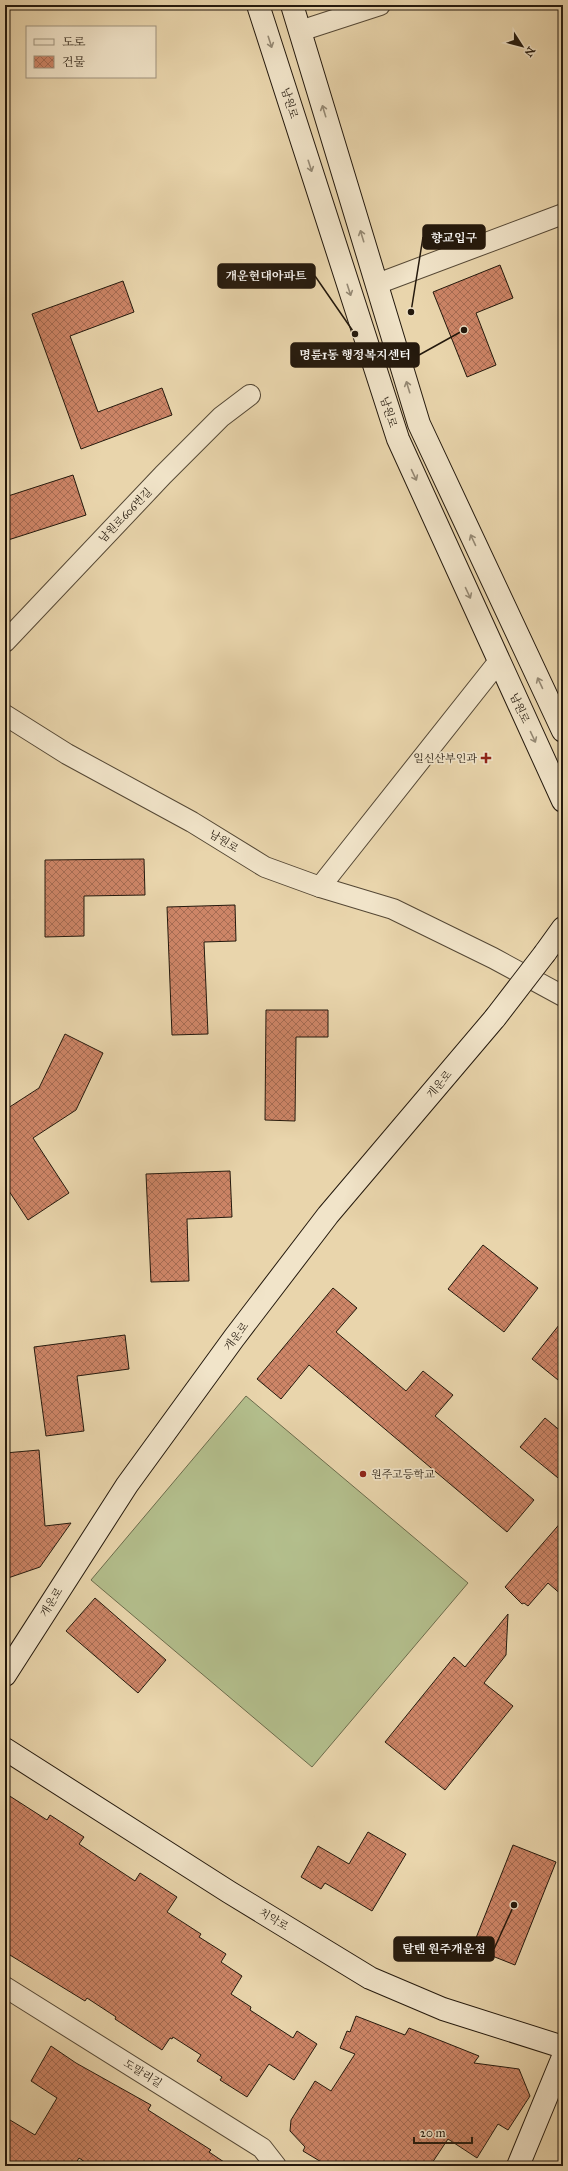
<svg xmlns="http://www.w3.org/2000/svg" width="568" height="2171" viewBox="0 0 568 2171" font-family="'IM FELL Great Primer','Noto Serif KR',serif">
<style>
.grass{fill:#b3be8c;stroke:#6c6c4c}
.building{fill:url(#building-cross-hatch);stroke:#24190d}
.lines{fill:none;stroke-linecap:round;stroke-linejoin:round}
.street-casing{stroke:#554835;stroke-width:22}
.secondary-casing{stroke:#24190d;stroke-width:24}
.street{stroke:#f1e4c9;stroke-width:20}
.secondary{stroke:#f1e4c9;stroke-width:22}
.secondary-bridge-casing{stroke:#24190d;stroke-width:24;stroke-linecap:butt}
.secondary-bridge{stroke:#f1e4c9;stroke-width:22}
.oneway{stroke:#958974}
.poi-dot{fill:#8f2418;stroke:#f1e4c9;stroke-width:1.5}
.labels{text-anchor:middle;stroke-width:3.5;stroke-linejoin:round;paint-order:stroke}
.street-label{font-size:11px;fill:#24190d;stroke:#f1e4c9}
.poi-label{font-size:11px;fill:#24190d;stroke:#f1e4c9;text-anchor:end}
.leader{fill:none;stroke:#24190d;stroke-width:1.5}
.callout-dot{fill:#24190d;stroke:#f1e4c9;stroke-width:1.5}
.callout{fill:#24190d;stroke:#24190d;stroke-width:1.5}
.callout-label{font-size:12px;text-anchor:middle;font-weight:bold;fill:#fff}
</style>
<defs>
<pattern id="building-cross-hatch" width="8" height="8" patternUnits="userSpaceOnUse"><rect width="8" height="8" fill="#cd8567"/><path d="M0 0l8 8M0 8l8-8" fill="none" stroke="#a66c53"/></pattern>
</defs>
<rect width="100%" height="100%" fill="#e9d5ac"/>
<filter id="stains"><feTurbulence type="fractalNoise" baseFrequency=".005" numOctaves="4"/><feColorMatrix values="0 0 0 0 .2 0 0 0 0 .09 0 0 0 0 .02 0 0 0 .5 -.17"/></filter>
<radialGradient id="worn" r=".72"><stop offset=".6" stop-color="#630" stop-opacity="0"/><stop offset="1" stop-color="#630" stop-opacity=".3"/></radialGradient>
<!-- grass -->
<polygon class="grass" points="246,1396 468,1583 312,1767 91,1580"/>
<!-- building -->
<g class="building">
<polygon points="500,265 513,298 476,313 496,365 467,377 433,292"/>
<polygon points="123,281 134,312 70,336 98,412 162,388 172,415 81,449 32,314"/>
<polygon points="73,475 86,515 5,541 5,497"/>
<polygon points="144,859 145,895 84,896 84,936 45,937 45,860"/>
<polygon points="235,905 236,941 204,942 208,1034 172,1035 167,907"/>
<polygon points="266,1010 328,1010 328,1037 296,1037 295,1121 265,1120"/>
<polygon points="65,1034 103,1053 76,1110 33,1138 69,1193 28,1220 5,1185 5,1110 39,1088"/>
<polygon points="230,1171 232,1217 187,1219 189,1281 151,1282 146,1174"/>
<polygon points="483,1245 538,1288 504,1332 448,1289"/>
<polygon points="333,1288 357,1308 336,1332 406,1391 423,1371 453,1395 435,1416 534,1500 507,1532 309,1365 281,1399 257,1379"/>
<polygon points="563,1320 563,1384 532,1359"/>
<polygon points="125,1335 129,1369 77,1376 84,1431 46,1436 34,1347"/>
<polygon points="545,1418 563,1433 563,1482 520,1447"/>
<polygon points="39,1450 45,1526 71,1523 40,1567 5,1579 5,1453"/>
<polygon points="563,1520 563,1596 548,1583 528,1606 524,1603 522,1604 505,1587"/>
<polygon points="95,1598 166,1660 138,1693 66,1631"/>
<polygon points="508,1614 506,1655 484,1683 513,1706 445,1790 385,1742 454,1657 465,1667"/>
<polygon points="5,1793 47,1820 50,1815 84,1837 79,1844 135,1881 140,1873 177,1897 167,1912 201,1934 199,1937 226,1954 221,1962 242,1976 231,1994 251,2007 250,2010 293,2038 297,2031 317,2044 294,2080 269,2064 247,2097 220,2080 222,2077 197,2061 201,2055 173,2037 172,2039 170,2038 162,2050 115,2019 116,2017 87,1998 85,2001 5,1952"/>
<polygon points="368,1832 406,1854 372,1911 325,1883 321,1889 301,1877 318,1846 349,1864"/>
<polygon points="513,1845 556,1862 515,1965 472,1948"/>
<polygon points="356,2016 405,2035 409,2028 479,2056 474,2063 519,2069 530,2096 508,2130 498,2124 477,2158 448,2139 430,2166 328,2166 303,2151 305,2147 290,2131 291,2120 315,2081 331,2091 355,2054 340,2048 347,2031 350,2032"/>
<polygon points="51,2046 76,2063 151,2105 148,2110 211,2150 209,2152 230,2166 91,2166 79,2158 74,2166 5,2166 5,2117 35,2135 57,2098 31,2081"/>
</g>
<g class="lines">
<defs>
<g id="street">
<polyline points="300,31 380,5"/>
<polyline points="377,284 563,214"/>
<polyline points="5,642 163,475 221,417 250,395"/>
<polyline points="5,715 67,754 192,822 265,867 320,887 393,909 493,958 563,996"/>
<polyline points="320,887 499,661"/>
<polyline points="5,1987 262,2148 276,2166"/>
</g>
<g id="secondary">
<polyline points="258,5 398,439 563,801"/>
<polyline points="292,5 419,424 563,731"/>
<polyline points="545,953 563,928"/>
<polyline points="5,1675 127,1485 234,1338 328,1215 495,1018"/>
<polyline points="5,1749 229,1892 370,1978 443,2009 563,2047"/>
<polyline points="518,2166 563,2057"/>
</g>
</defs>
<!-- street casing -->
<use href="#street" class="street-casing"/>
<!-- secondary casing -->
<use href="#secondary" class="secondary-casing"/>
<!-- street -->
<use href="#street" class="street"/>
<!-- secondary -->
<use href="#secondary" class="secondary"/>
<defs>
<polyline id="secondary-bridge" points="495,1018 545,953"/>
</defs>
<!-- secondary-bridge casing -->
<use href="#secondary-bridge" class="secondary-bridge-casing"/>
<!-- secondary-bridge -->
<use href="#secondary-bridge" class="secondary-bridge"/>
</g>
<!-- one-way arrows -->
<defs><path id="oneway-shaft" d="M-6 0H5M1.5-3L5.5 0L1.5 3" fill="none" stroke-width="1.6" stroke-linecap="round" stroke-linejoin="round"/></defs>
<g class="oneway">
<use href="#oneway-shaft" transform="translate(270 42) rotate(72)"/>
<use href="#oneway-shaft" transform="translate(324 111) rotate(-107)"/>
<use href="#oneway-shaft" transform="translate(310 166) rotate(72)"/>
<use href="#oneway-shaft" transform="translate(362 236) rotate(-107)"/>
<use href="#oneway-shaft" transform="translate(349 290) rotate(72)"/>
<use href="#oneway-shaft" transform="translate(408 387) rotate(-107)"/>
<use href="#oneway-shaft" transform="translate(414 475) rotate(65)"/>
<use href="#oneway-shaft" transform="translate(473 540) rotate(-115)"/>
<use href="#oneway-shaft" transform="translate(468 593) rotate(65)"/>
<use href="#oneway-shaft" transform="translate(540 683) rotate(-115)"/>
<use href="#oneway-shaft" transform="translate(533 737) rotate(65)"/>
</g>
<!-- markers -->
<g class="poi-dot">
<path d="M484 752h4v4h4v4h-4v4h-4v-4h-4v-4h4z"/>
<circle cx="363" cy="1474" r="4"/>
</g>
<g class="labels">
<!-- street labels -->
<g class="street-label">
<text transform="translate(290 103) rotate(72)" y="4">남원로</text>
<text transform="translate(389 412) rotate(72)" y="4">남원로</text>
<text transform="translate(125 515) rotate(-46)" y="4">남원로606번길</text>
<text transform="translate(520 708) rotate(65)" y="4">남원로</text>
<text transform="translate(224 841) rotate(32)" y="4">남원로</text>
<text transform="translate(439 1084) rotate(-50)" y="4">개운로</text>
<text transform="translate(236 1336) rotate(-53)" y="4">개운로</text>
<text transform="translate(51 1602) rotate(-58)" y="4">개운로</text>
<text transform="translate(274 1919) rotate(31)" y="4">치악로</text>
<text transform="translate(143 2073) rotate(32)" y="4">도말리길</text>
</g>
<!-- poi labels -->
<g class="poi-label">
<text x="477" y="762">일신산부인과</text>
<text x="371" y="1478" text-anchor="start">원주고등학교</text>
</g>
</g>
<!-- callouts -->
<path class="leader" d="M411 312L423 237M355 334L315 276M464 330L419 355M514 1905L494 1949"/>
<g class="callout-dot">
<circle cx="411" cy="312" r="4"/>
<circle cx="355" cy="334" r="4"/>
<circle cx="464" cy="330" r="4"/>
<circle cx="514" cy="1905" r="4"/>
</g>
<g class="callout">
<rect x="423" y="225" width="62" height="24" rx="4"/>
<rect x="218" y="264" width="97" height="24" rx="4"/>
<rect x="291" y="343" width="128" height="24" rx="4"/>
<rect x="394" y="1937" width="100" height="24" rx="4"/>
</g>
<g class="callout-label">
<text x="454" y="242">향교입구</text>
<text x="266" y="280">개운현대아파트</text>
<text x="355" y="359">명륜1동 행정복지센터</text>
<text x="444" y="1953">탑텐 원주개운점</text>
</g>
<!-- margin -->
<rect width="568" height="2171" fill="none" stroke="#e9d5ac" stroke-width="20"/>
<rect x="6" y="6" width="556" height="2159" fill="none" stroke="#24190d" stroke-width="2"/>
<rect x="10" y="10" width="548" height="2151" fill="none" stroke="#24190d"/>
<!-- legend -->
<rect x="26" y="26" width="130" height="52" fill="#f1e4c9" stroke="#9f937e"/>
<rect x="34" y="39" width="20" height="6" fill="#f1e4c9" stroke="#9f937e"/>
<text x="62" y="46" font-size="12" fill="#24190d">도로</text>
<rect x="34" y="56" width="20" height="12" fill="url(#building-cross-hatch)" stroke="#9f937e"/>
<text x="62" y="66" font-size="12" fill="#24190d">건물</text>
<!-- north arrow -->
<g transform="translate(522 46) rotate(126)" stroke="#f1e4c9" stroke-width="3" paint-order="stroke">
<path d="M0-3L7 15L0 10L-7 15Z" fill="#24190d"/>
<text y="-6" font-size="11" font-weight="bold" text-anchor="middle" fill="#24190d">N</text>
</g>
<!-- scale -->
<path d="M414 2137v6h58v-6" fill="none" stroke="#24190d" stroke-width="2"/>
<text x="420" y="2137" font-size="12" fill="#24190d" stroke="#f1e4c9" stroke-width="3" paint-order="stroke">20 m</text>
<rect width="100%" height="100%" filter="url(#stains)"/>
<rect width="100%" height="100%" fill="url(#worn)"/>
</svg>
